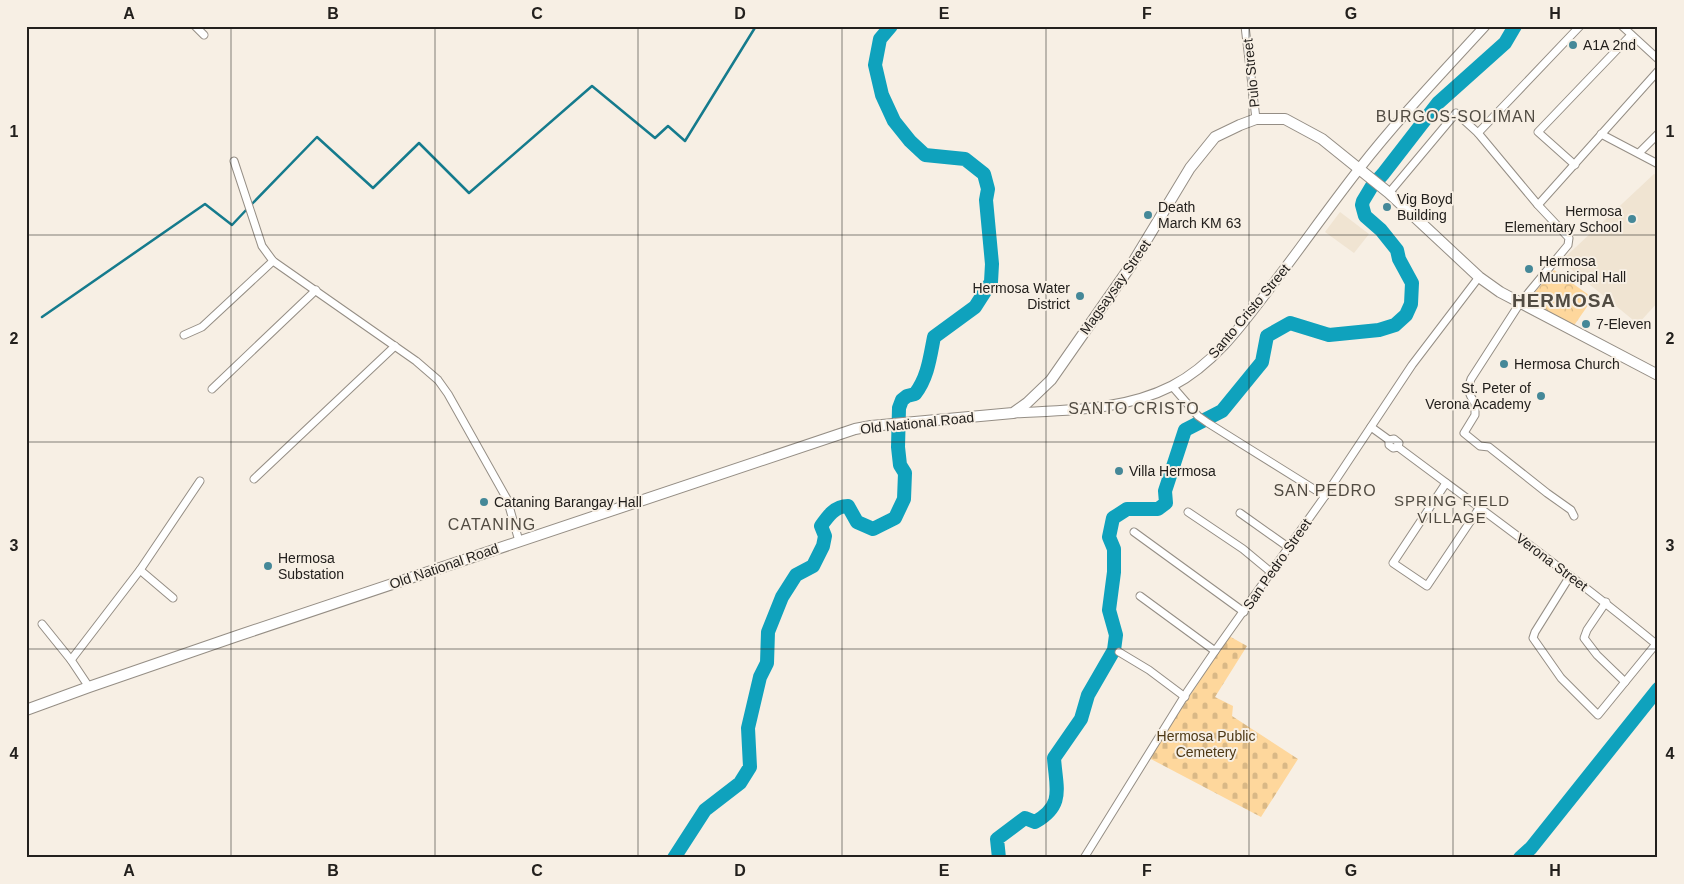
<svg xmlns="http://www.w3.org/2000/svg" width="1684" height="884" viewBox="0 0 1684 884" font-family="Arial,sans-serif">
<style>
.built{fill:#f0e4d2}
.forest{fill:url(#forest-crowns)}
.cemetery{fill:url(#cemetery-stones)}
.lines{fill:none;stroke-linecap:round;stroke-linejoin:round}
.stream{stroke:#157b8d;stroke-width:2.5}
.river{stroke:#0fa2bd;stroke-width:14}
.minor-casing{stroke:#958e85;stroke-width:9}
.tertiary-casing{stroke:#958e85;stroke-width:11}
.secondary-casing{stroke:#958e85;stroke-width:12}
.minor{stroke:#fff;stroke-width:7}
.tertiary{stroke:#fff;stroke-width:9}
.secondary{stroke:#fff;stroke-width:10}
.grid{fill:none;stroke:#23201d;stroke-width:1;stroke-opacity:0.55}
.poi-dot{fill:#458898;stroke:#f7efe4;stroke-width:2}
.labels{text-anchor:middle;stroke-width:4;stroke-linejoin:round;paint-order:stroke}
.poi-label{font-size:14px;fill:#23201d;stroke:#f7efe4;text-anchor:start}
.street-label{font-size:14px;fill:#23201d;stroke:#f7efe4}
.park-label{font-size:14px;fill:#4d3815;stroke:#f7efe4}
.neighbourhood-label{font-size:15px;letter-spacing:1px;fill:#514b42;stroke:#f7efe4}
.quarter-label{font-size:16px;letter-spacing:1px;fill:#514b42;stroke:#f7efe4}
.district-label{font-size:19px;font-weight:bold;letter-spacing:1px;fill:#514b42;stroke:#f7efe4}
.neatline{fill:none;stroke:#23201d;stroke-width:2}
.grid-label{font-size:16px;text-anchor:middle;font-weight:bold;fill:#23201d}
</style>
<defs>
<pattern id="forest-crowns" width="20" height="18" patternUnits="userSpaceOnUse" patternTransform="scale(1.25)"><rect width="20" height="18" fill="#fed79c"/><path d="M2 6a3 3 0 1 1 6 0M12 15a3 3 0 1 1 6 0" fill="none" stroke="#d9b886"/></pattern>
<pattern id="cemetery-stones" width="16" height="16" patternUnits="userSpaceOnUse" patternTransform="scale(1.25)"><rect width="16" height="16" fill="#fed79c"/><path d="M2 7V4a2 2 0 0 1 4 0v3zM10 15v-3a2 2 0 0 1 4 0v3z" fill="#d9b886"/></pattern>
</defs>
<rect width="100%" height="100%" fill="#f7efe4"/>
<!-- built -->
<g class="built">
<polygon points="1654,174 1658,176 1658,302 1638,324 1561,261"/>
<polygon points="1340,212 1369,234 1354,253 1325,232"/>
</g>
<!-- forest -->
<polygon class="forest" points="1554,270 1593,298 1573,327 1528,300"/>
<!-- cemetery -->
<polygon class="cemetery" points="1229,636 1247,646 1215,697 1233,706 1232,716 1298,759 1261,817 1149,758"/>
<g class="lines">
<!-- stream -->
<g class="stream">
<polyline points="250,206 317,137 373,188 419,143 469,193 592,86 655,138 668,126 685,141 756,26"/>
<polyline points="42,317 205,204 232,225 248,208"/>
</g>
<!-- river -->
<g class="river">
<path d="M674,858l31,-48 35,-27 10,-16 -2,-39 12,-51 7,-14 1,-31 14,-35 14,-22 17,-9 10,-20 2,-10 -4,-10c7,-10 14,-20 27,-20l9,16 16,7 22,-11 9,-19 1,-26 -5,-8 -2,-18 1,-39 3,-8 5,-4 8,-2c13,-17 15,-37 19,-57l41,-30 16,-25 1,-18 -6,-64 2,-11 -4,-15 -19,-15 -40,-4 -15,-14 -16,-20 -12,-26 -7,-30 5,-26 11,-13"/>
<path d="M999,858l-2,-19 28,-21 10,4c30,-17 21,-34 19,-64l27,-39 7,-24 26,-45 2,-15 -7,-25 5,-38v-23l-5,-12 4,-19 14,-9h31l8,-6 -1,-12 20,-61 37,-19 40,-49 5,-26 23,-13 39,12 50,-5 16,-5 11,-10 5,-11 1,-21 -13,-24 -2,-9 -16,-20 -16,-14 -3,-11 1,-4 9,-15 11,-12 55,-71 67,-60 10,-17"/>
<polyline points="1520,858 1531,848 1658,689"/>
</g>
<defs>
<g id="minor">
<polyline points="195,26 204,35"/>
<polyline points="1245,26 1256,119"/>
<polyline points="1622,26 1658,59"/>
<polyline points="1478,133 1580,26"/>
<polyline points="1601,134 1658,164"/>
<polyline points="1639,153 1658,134"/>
<polyline points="234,161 262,246 273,261 416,361 438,380 448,394 507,499 519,541"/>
<polyline points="1575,165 1538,132 1631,35"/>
<path d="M1389,193l67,-80 22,20 60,72 31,33 -1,7 -48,58 -49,76c-4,10 -2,16 4,24v12l-11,18 16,13 9,1 58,46 24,17 3,6"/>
<polyline points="1538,205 1658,71"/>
<polyline points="184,335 202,327 273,261"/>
<polyline points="1172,386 1198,416 1208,423 1325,496"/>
<polyline points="212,389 316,290"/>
<path d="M1371,427l18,13 5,-1 5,4 -1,4c87,65 174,128 258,197l-58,71 -37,-37 -28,-40 2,-6 35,-56"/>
<polyline points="1389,440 1389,445 1393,448 1398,447"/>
<polyline points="254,479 395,346"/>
<polyline points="1446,483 1393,563 1427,586 1480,507"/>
<polyline points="1188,512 1243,549 1272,573"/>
<polyline points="1240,513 1288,547"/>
<polyline points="1134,532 1244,612"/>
<polyline points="140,570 173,598"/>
<polyline points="1140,596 1215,651"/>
<polyline points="1606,602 1587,630 1584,638 1597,655 1625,682"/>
<polyline points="42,624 71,660"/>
<polyline points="1119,652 1149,670 1185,697"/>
<polyline points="89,687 71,660 140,570 200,481"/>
<polyline points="1084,858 1187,692 1215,651 1325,496 1412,365 1479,277"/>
</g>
<path id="tertiary" d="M1013,413c54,-3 110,-2 159,-27 43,-22 73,-65 101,-102 29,-38 57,-78 86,-115 39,-50 83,-96 126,-143"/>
<polyline id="secondary" points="26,710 89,687 237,636 855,429 871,426 1013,413 1027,403 1051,380 1132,264 1190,168 1215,137 1240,125 1256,119 1285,119 1322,139 1389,193 1479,277 1500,292 1658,375"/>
</defs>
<!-- minor casing -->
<use href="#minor" class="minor-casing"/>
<!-- tertiary casing -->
<use href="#tertiary" class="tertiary-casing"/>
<!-- secondary casing -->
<use href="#secondary" class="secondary-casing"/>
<!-- minor -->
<use href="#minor" class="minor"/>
<!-- tertiary -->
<use href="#tertiary" class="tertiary"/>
<!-- secondary -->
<use href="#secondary" class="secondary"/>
</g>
<!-- grid -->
<path class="grid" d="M231,26v832M435,26v832M638,26v832M842,26v832M1046,26v832M1249,26v832M1453,26v832M26,235h1632M26,442h1632M26,649h1632"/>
<!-- markers -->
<g class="poi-dot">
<circle cx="1573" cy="45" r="5"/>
<circle cx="1387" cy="207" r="5"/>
<circle cx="1148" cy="215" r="5"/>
<circle cx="1632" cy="219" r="5"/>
<circle cx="1529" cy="269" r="5"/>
<circle cx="1080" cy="296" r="5"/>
<circle cx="1586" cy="324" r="5"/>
<circle cx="1504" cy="364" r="5"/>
<circle cx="1541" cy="396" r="5"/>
<circle cx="1119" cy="471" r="5"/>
<circle cx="484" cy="502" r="5"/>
<circle cx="268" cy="566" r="5"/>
</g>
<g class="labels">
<!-- poi labels -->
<g class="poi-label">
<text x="1583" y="50">A1A 2nd</text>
<text x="1397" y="204">Vig Boyd<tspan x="1397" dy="16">Building</tspan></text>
<text x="1158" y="212">Death<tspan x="1158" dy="16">March KM 63</tspan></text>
<text x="1622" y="216" text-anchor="end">Hermosa<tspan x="1622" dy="16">Elementary School</tspan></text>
<text x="1539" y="266">Hermosa<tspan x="1539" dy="16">Municipal Hall</tspan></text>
<text x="1070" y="293" text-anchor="end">Hermosa Water<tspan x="1070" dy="16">District</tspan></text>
<text x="1596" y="329">7-Eleven</text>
<text x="1514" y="369">Hermosa Church</text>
<text x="1531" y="393" text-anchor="end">St. Peter of<tspan x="1531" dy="16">Verona Academy</tspan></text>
<text x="1129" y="476">Villa Hermosa</text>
<text x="494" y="507">Cataning Barangay Hall</text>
<text x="278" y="563">Hermosa<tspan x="278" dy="16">Substation</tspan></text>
</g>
<!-- street labels -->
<g class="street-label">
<text transform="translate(1251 73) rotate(-96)" y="5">Pulo Street</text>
<text transform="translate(1115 287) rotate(-55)" y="5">Magsaysay Street</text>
<text transform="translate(1249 311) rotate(-50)" y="5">Santo Cristo Street</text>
<text transform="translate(917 423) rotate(-6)" y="5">Old National Road</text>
<text transform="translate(1552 562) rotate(37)" y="5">Verona Street</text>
<text transform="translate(1277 564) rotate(-55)" y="5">San Pedro Street</text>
<text transform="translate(444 566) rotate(-19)" y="5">Old National Road</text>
</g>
<!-- park labels -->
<g class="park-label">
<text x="1206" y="741">Hermosa Public<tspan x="1206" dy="16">Cemetery</tspan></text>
</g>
<!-- neighbourhood labels -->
<g class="neighbourhood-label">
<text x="1452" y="506">SPRING FIELD<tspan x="1452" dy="17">VILLAGE</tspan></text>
</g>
<!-- quarter labels -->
<g class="quarter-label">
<text x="1456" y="122">BURGOS-SOLIMAN</text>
<text x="1134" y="414">SANTO CRISTO</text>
<text x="1325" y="496">SAN PEDRO</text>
<text x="492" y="530">CATANING</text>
</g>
<!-- district labels -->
<g class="district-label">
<text x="1564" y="307">HERMOSA</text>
</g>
</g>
<!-- border -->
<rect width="1684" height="884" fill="none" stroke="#f7efe4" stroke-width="55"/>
<rect x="28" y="28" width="1628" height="828" class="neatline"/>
<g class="grid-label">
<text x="129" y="19">A</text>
<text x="333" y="19">B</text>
<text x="537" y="19">C</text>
<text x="740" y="19">D</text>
<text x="944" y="19">E</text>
<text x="1147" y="19">F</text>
<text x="1351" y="19">G</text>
<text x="1555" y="19">H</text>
<text x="14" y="137">1</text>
<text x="1670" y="137">1</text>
<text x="14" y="344">2</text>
<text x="1670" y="344">2</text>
<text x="14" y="551">3</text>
<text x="1670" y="551">3</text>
<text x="14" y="759">4</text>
<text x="1670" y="759">4</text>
<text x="129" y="876">A</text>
<text x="333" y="876">B</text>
<text x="537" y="876">C</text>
<text x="740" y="876">D</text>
<text x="944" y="876">E</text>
<text x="1147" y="876">F</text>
<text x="1351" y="876">G</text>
<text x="1555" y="876">H</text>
</g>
</svg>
